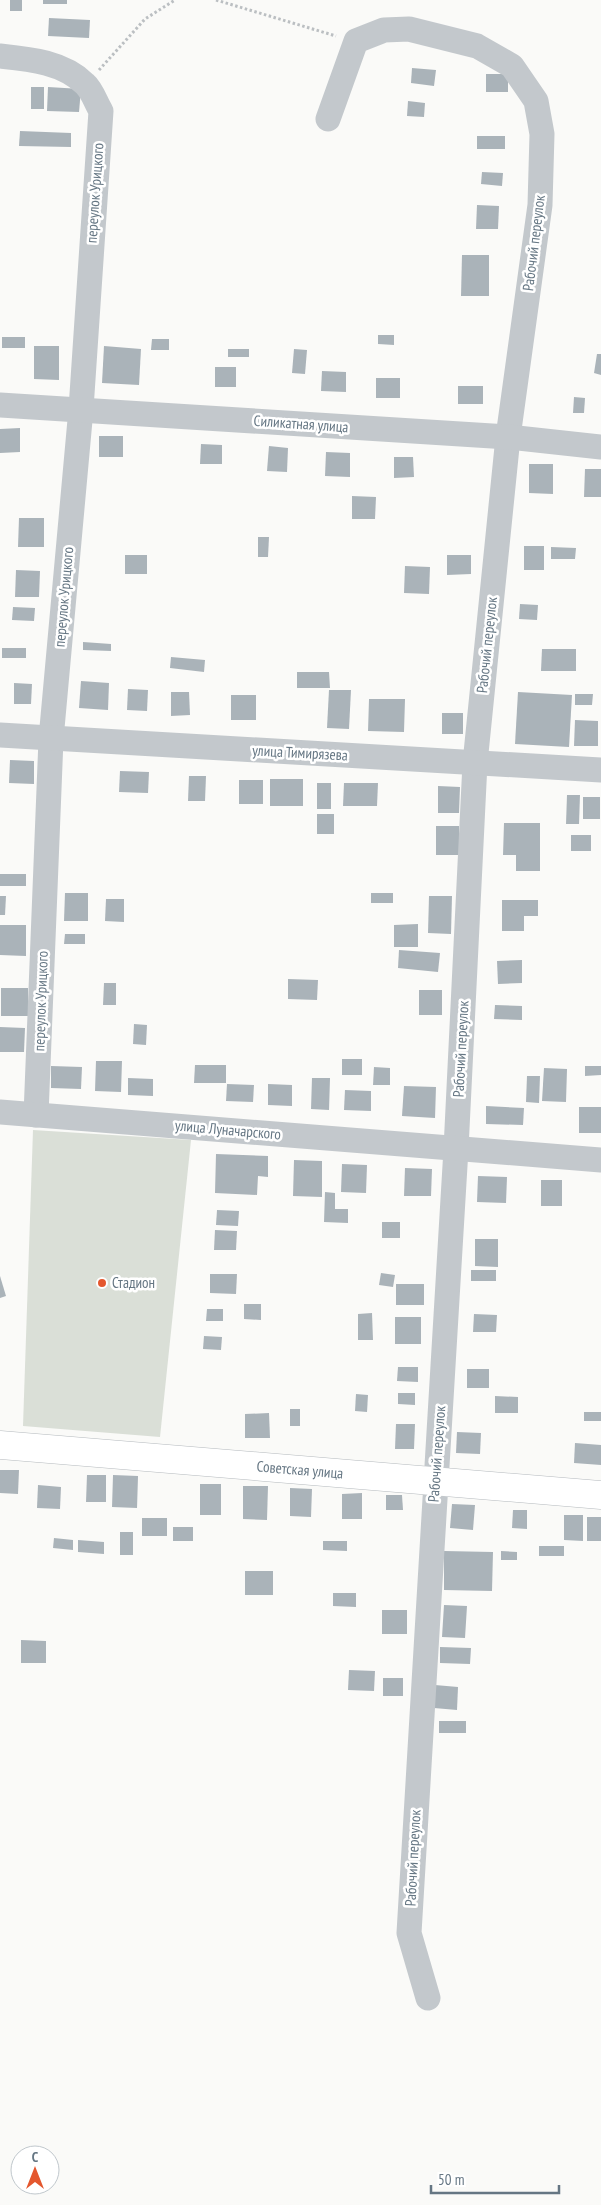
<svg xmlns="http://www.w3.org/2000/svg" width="601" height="2205" viewBox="0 0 601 2205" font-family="'PT Sans Narrow',sans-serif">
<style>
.green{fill:#dadfd7}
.building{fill:#aab3b9}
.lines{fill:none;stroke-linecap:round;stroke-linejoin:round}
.major-casing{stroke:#b5babe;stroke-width:29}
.path{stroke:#bbbfc2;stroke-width:3;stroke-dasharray:2.5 2.5;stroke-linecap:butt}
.minor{stroke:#c3c8cc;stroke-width:25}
.major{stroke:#fff;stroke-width:28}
.poi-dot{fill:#e4572e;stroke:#fff;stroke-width:2}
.labels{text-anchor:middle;stroke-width:5;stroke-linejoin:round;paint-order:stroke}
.street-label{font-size:15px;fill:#657683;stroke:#fff}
.poi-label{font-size:15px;fill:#657683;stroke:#fff;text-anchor:start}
</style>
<rect width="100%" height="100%" fill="#fafaf8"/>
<!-- green -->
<polygon class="green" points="33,1130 191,1140 160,1437 23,1426"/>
<!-- building -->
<g class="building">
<rect x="10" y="0" width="12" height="11"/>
<rect x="43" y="0" width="24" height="4"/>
<polygon points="49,18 90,20 89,38 48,36"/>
<polygon points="412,68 436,70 434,86 411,83"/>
<rect x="486" y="74" width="22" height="18"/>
<rect x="31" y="87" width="13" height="22"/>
<polygon points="48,87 81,89 79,112 47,111"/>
<polygon points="408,101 425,103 424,117 407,116"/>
<polygon points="20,131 71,133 71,147 19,146"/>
<rect x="477" y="136" width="28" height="13"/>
<polygon points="482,172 503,173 502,186 481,184"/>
<polygon points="477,205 499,206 498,229 476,229"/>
<polygon points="462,255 489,255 489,296 461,296"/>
<polygon points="378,335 394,335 394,345 378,344"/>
<rect x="2" y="337" width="23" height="11"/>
<polygon points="152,339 169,339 169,350 151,350"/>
<polygon points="34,346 59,346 59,380 34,379"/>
<polygon points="104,346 141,349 139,385 102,383"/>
<rect x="228" y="349" width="21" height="8"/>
<polygon points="294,349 307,350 305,374 292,373"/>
<polygon points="597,354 601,354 601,375 594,373"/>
<rect x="215" y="367" width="21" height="20"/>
<polygon points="322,371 346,372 346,392 321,391"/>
<rect x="376" y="378" width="24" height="20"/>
<rect x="458" y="386" width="25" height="18"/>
<polygon points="574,397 585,398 584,413 573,413"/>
<polygon points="20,428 20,452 0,453 0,429"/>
<rect x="99" y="436" width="24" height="21"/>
<polygon points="201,444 222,445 222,464 200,464"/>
<polygon points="269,446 288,448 287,472 267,471"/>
<polygon points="326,452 350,453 350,477 325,476"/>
<polygon points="394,457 413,457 414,477 394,478"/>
<polygon points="529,464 553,464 553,494 529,493"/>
<polygon points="585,469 601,469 601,497 584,497"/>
<polygon points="352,496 376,497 375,519 352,519"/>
<polygon points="19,518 44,518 44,547 18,547"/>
<polygon points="258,537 269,537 268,557 258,557"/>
<rect x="524" y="546" width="20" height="24"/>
<polygon points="551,547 576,548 575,559 551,559"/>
<rect x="125" y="555" width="22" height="19"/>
<polygon points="447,555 471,555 471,574 447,575"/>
<polygon points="405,566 430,567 429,594 404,593"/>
<polygon points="16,570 40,571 39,597 15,597"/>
<polygon points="520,604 538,605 537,620 519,619"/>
<polygon points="13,607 35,608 34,621 12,620"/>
<polygon points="83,642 111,644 111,651 83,650"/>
<rect x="2" y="648" width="24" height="10"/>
<polygon points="542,649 576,649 576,671 541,671"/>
<polygon points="171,657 205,660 204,672 170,668"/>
<polygon points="297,672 329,672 330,688 297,688"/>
<polygon points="81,681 109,683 108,710 79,708"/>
<polygon points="14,683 32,684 31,704 14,704"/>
<polygon points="128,689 148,690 147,711 127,710"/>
<polygon points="329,690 351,690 349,729 327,728"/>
<polygon points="171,692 189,692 190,715 171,716"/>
<polygon points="518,692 572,695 569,747 515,744"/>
<polygon points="575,694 593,694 592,705 575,705"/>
<rect x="231" y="695" width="25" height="25"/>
<polygon points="369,699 405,699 404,732 368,731"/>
<rect x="442" y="713" width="21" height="21"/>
<polygon points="575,720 598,721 598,746 574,746"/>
<polygon points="10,760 34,761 34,784 9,783"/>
<polygon points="120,771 149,772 148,793 119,792"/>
<polygon points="189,776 206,776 205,801 188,801"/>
<rect x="270" y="779" width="33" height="27"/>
<rect x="239" y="780" width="24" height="24"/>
<rect x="317" y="783" width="14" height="26"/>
<polygon points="344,783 378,783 377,806 343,806"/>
<polygon points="438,786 460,787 459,813 438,813"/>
<polygon points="567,795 580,795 579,824 566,824"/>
<rect x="583" y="797" width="17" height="22"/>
<rect x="317" y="814" width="17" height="20"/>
<polygon points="504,823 540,823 540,871 516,871 516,855 503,855"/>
<rect x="436" y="826" width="23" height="29"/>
<rect x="571" y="835" width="20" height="16"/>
<rect x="0" y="874" width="26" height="12"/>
<polygon points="65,893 88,893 88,921 64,921"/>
<rect x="371" y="893" width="22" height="10"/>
<polygon points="0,896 6,896 5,915 0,915"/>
<polygon points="429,896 452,896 451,934 428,933"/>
<polygon points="106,899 124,899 124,922 105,921"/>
<polygon points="502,900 538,900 538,916 524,916 524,931 502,931"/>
<polygon points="418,924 418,947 394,947 394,925"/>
<polygon points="0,925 26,925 26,956 0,955"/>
<polygon points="65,934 85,934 85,944 64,944"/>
<polygon points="399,950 440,953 438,972 398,968"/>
<polygon points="522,960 522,983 498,984 497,961"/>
<polygon points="288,979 318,980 317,1000 288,999"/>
<polygon points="104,983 116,983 116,1005 103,1005"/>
<rect x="1" y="988" width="27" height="28"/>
<rect x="419" y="990" width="23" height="25"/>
<polygon points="495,1005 522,1006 522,1020 494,1019"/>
<polygon points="134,1024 147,1025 146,1045 133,1044"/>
<polygon points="0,1027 25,1028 24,1052 0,1052"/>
<rect x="342" y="1059" width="20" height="16"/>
<polygon points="96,1061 122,1061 121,1092 95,1091"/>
<polygon points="195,1065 226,1065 226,1083 194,1083"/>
<polygon points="51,1066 82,1067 81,1089 51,1088"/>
<polygon points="585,1066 601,1066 601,1075 585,1076"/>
<polygon points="374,1067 390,1068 390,1085 373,1085"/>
<polygon points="544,1068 567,1069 566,1102 542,1101"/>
<polygon points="527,1076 540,1076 539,1103 526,1102"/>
<polygon points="128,1078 153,1079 153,1096 128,1095"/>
<polygon points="312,1078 330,1078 329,1110 311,1109"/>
<polygon points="227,1084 254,1085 253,1102 226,1101"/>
<polygon points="268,1084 292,1085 292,1106 268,1105"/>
<polygon points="404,1086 436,1087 435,1118 402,1116"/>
<polygon points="345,1090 371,1091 371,1111 344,1110"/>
<polygon points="486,1106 524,1108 523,1125 486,1124"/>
<rect x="579" y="1107" width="22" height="26"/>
<polygon points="216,1154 268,1156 268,1177 258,1176 257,1195 215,1193"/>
<polygon points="294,1160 322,1161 322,1197 293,1196"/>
<polygon points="342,1164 367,1165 366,1193 341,1192"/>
<polygon points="405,1168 432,1169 431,1196 404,1196"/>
<polygon points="478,1176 507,1177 506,1203 477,1202"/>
<rect x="541" y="1180" width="21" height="26"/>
<polygon points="325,1192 335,1193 335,1209 348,1209 348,1223 324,1222"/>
<polygon points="217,1210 239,1211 238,1226 216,1225"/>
<rect x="382" y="1222" width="18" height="16"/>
<polygon points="215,1230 237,1231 236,1250 214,1250"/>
<polygon points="475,1239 498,1239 498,1267 475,1266"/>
<rect x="471" y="1270" width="25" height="11"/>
<polygon points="381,1273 395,1275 393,1287 379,1285"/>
<polygon points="210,1274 237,1274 236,1294 210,1293"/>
<polygon points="0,1276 6,1296 0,1298"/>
<rect x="396" y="1284" width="28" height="21"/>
<polygon points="244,1304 261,1304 261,1320 244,1319"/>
<polygon points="207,1309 223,1309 223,1321 206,1321"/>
<polygon points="372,1313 373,1340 358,1340 358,1314"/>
<polygon points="474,1314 497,1315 496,1332 473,1332"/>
<rect x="395" y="1317" width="26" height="27"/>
<polygon points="204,1336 222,1337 221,1350 203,1349"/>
<polygon points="398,1367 418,1367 418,1382 397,1381"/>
<rect x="467" y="1369" width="22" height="19"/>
<polygon points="398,1393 415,1393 415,1405 398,1404"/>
<polygon points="356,1394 368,1395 367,1412 355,1411"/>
<polygon points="495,1396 518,1397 518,1413 495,1413"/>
<rect x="290" y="1409" width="10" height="17"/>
<rect x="584" y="1412" width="17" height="9"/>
<polygon points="269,1413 270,1438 245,1438 245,1414"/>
<polygon points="396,1424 415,1424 414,1449 395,1449"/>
<polygon points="457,1432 481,1433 480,1454 456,1453"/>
<polygon points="575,1443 601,1445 601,1465 574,1463"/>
<polygon points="0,1470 19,1470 18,1494 0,1493"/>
<polygon points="87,1475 106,1475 106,1502 86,1502"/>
<polygon points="113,1475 138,1476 137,1508 112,1507"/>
<rect x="200" y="1484" width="21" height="31"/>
<polygon points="38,1485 61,1487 60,1509 37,1508"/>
<polygon points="243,1486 268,1486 267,1520 243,1519"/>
<polygon points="290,1488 312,1489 311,1517 290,1516"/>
<polygon points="362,1493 362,1519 342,1519 342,1494"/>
<polygon points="386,1495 402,1495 403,1510 386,1510"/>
<polygon points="452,1504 475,1505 473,1530 450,1528"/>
<polygon points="513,1510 527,1510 527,1529 512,1528"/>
<polygon points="564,1515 583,1515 583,1541 564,1540"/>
<rect x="587" y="1517" width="14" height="24"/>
<rect x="142" y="1518" width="25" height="18"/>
<rect x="173" y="1527" width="20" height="14"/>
<rect x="120" y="1532" width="13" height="23"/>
<polygon points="54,1538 73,1540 73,1550 53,1548"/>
<polygon points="78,1540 104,1542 104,1554 78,1552"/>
<polygon points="323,1541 347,1541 347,1551 323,1550"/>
<rect x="539" y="1546" width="25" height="10"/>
<polygon points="444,1551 493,1552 492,1591 444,1590"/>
<polygon points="501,1551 517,1552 517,1560 501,1560"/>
<rect x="245" y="1571" width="28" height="24"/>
<polygon points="333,1593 356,1593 356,1607 333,1606"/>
<polygon points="444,1605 467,1606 465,1638 442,1637"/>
<rect x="382" y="1610" width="25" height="24"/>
<polygon points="21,1640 46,1641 46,1663 21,1663"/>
<polygon points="440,1647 471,1648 470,1664 440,1663"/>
<polygon points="349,1670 375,1671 374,1691 348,1690"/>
<rect x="383" y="1678" width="20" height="18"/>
<polygon points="435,1685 458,1687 457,1710 434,1708"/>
<rect x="439" y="1721" width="27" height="12"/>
</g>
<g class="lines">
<defs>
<g id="major">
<path id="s1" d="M0,1445l601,50"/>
</g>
</defs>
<!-- major casing -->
<use href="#major" class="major-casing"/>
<!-- path -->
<g class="path">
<polyline points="216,0 336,36"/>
<polyline points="99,70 145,19 175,0"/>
</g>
<!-- minor -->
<g class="minor">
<path d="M0,56c29,3 63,6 85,28 7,6 11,19 16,27l-20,298 -30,330 -15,376"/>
<polyline points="328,119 356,41 384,30 409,29 477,46 512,66 536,101 542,134 540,205 508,437 475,763 456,1149 409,1933 428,1998"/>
<polyline points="0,405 508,437 601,447"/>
<polyline points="0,735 601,770"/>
<polyline points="0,1112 601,1160"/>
</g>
<!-- major -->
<use href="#major" class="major"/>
</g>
<!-- markers -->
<circle class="poi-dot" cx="102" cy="1283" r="5"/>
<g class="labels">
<!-- street labels -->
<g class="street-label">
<text transform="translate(95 193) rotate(-86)" y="5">переулок Урицкого</text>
<text transform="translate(534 243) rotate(-83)" y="5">Рабочий переулок</text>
<text transform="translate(301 424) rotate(4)" y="5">Силикатная улица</text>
<text transform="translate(64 597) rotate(-85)" y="5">переулок Урицкого</text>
<text transform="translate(487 645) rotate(-84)" y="5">Рабочий переулок</text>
<text transform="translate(300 753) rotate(3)" y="5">улица Тимирязева</text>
<text transform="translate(41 1001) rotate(-88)" y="5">переулок Урицкого</text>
<text transform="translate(461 1049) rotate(-87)" y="5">Рабочий переулок</text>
<text transform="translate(228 1130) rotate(5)" y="5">улица Луначарского</text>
<text transform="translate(437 1454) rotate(-86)" y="5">Рабочий переулок</text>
<text dy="5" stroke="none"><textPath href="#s1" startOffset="301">Советская улица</textPath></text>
<text transform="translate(413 1858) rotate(-87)" y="5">Рабочий переулок</text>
</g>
<!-- poi labels -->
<g class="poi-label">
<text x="112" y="1288">Стадион</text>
</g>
</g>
<!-- north arrow -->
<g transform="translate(35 2170)"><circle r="24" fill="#ffffff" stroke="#c1c8cd"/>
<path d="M0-4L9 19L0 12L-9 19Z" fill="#e4572e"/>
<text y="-8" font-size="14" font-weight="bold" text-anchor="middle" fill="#657683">С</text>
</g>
<!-- scale -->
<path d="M431 2185v8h128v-8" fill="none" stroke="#657683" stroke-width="2.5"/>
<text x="438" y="2185" font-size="15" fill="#657683" stroke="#ffffff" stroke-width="4" paint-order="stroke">50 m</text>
</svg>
